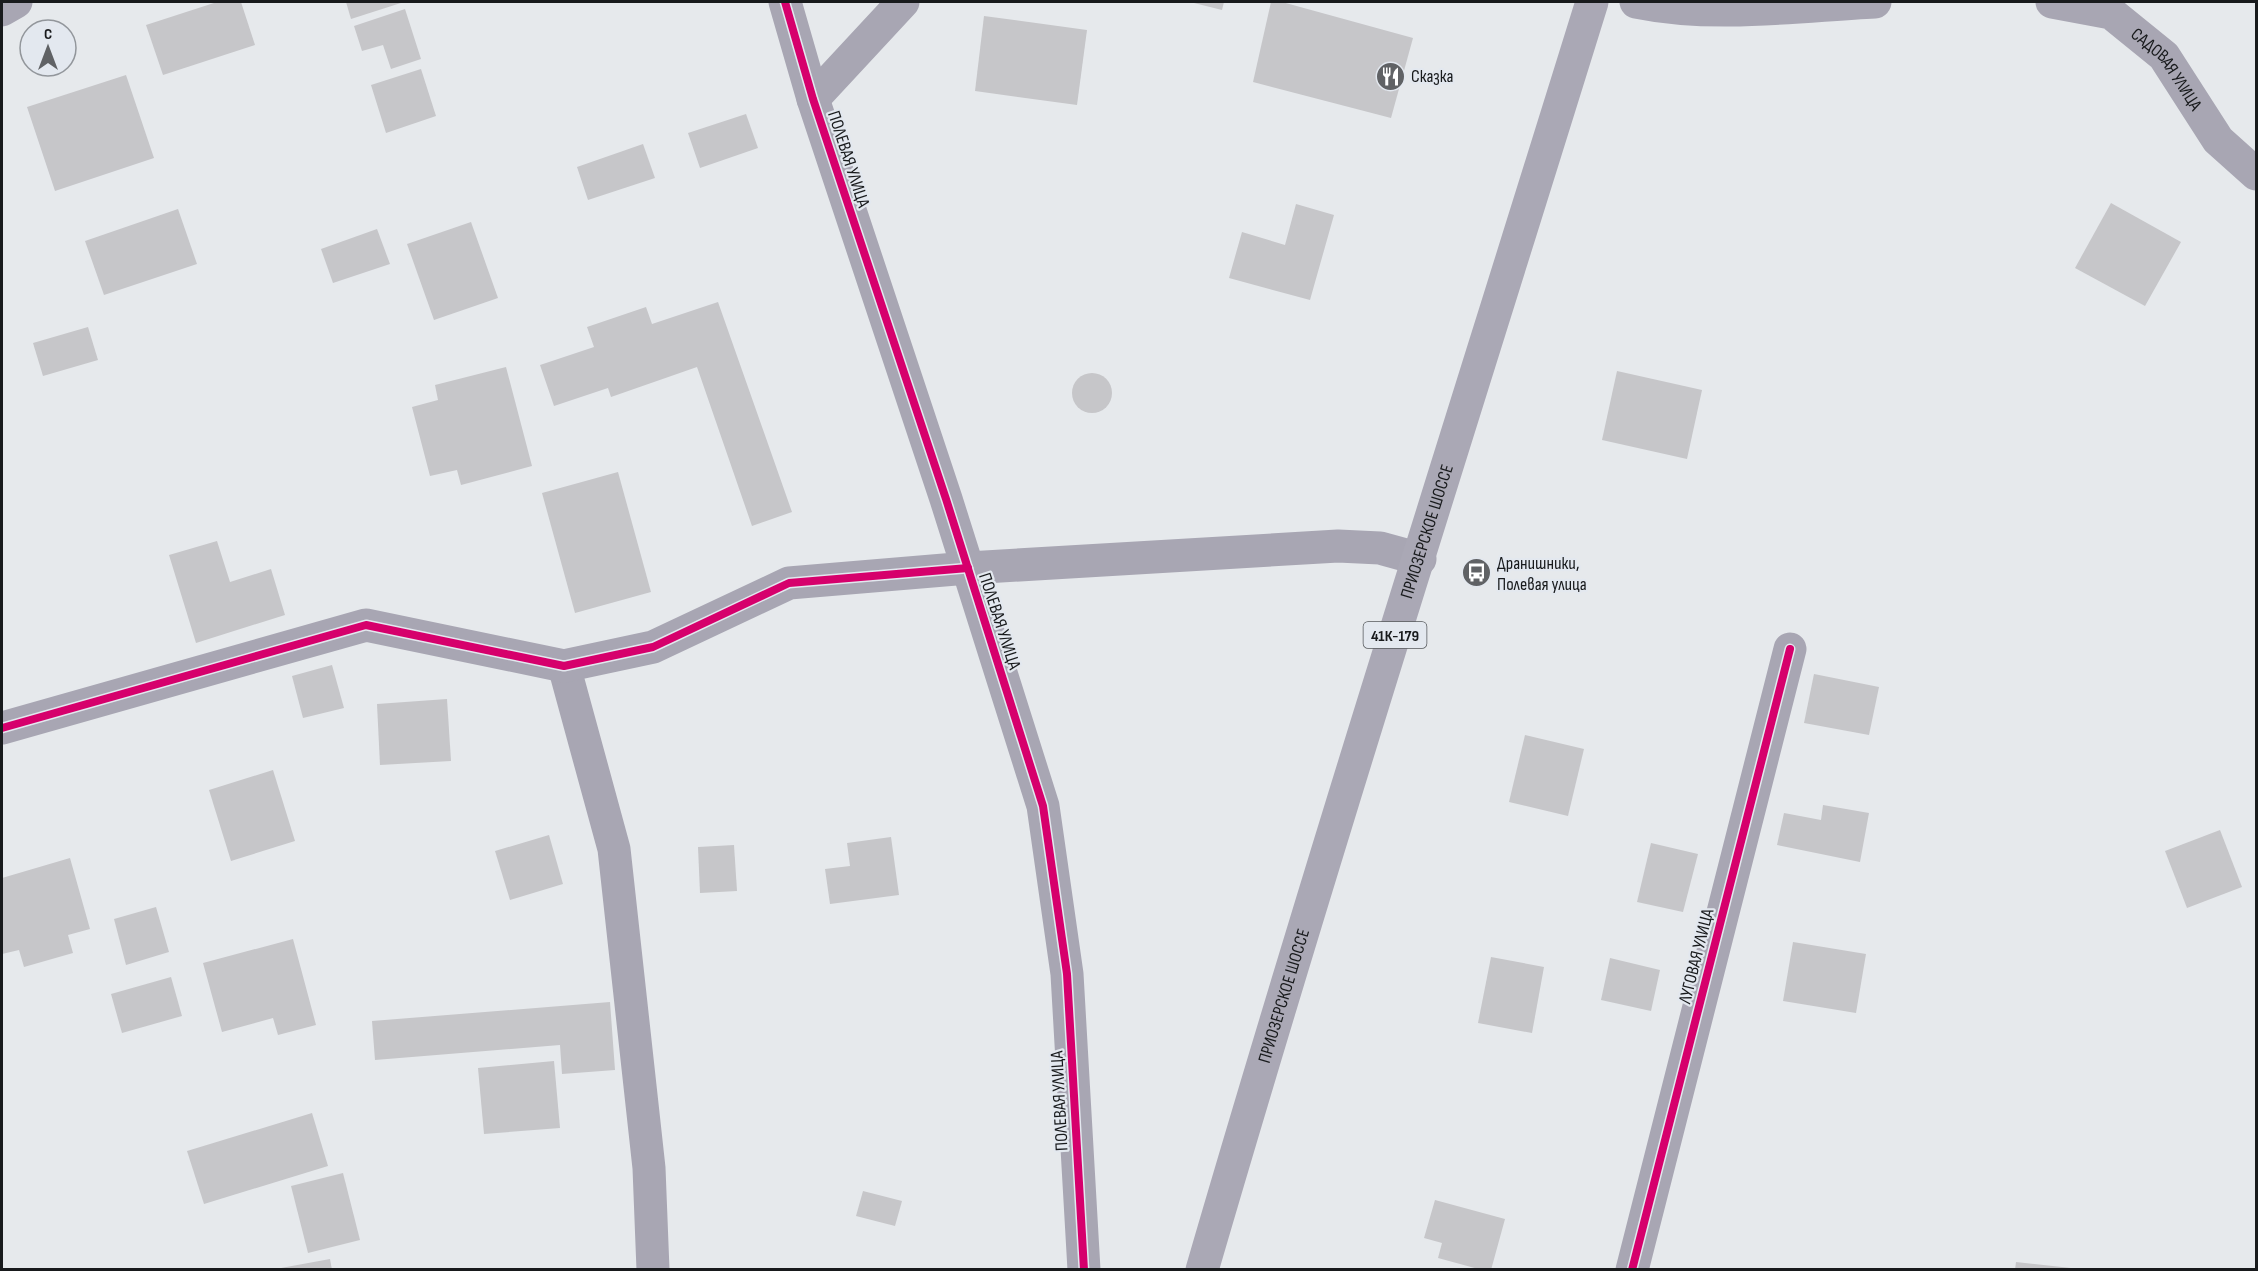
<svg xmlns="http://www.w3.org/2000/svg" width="2258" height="1271" viewBox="0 0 2258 1271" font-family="'Sofia Sans Condensed',sans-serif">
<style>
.building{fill:#c6c6c9}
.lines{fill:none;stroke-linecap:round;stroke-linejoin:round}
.minor{stroke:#a8a6b3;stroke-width:33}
.major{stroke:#aaa8b5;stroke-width:33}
.cycleway-casing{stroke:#e3e8ef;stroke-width:11}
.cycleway{stroke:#d6006c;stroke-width:8}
.labels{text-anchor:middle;stroke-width:4.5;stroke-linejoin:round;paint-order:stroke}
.shield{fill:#e3e8ef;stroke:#55585b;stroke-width:1.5}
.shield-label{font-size:16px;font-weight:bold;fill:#181a1c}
.street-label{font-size:18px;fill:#181a1c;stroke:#e3e8ef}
.poi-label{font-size:18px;fill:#181a1c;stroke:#e3e8ef;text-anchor:start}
</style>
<rect width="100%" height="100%" fill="#e6e9ec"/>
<!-- building -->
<g class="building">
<polygon points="217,2 241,2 255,45 163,75 146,25"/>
<polygon points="346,2 404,2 351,19"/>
<polygon points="1190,2 1224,2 1222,10"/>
<polygon points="1271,2 1282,2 1413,38 1391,118 1253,82"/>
<polygon points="405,9 421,59 391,69 383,45 362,51 354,26"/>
<polygon points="984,16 1087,30 1077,105 975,91"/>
<polygon points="421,69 436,116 386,133 371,85"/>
<polygon points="126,75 154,158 55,191 27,107"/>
<polygon points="746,114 758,148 700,168 688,133"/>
<polygon points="643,144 655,178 588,200 577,167"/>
<polygon points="2111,203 2181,242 2145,306 2075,268"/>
<polygon points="1296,204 1334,215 1310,300 1229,278 1242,232 1285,245"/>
<polygon points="178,209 197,264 104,295 85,241"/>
<polygon points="471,222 498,298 434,320 407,244"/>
<polygon points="377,229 390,264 333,283 321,249"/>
<polygon points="718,302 792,512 752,526 697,367 611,397 608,388 554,406 540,365 594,347 587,327 646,307 652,324"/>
<polygon points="88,327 98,360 43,376 33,343"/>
<polygon points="506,367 532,466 461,485 457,470 430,476 412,407 438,400 435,385"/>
<polygon points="1617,371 1702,390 1687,459 1602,440"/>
<circle cx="1092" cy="393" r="20"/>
<polygon points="618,472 651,592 575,613 542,493"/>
<polygon points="217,541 230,582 271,569 285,615 196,643 169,555"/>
<polygon points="332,665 344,708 303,718 292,676"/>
<polygon points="1814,674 1879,687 1869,735 1804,723"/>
<polygon points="447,699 451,761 380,765 377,704"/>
<polygon points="1525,735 1584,749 1568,816 1509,802"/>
<polygon points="273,770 295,841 231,861 209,790"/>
<polygon points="1823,805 1869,813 1860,862 1777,845 1784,813 1821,820"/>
<polygon points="2220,830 2242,887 2187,908 2165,851"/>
<polygon points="549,835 563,884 510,900 495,851"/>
<polygon points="891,837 899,895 830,904 825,869 850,866 847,843"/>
<polygon points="1651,843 1698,854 1683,912 1637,902"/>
<polygon points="734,845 737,891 700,893 698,847"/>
<polygon points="70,858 90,929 68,935 73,953 24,967 19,950 2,954 2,878"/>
<polygon points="156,907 169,952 126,965 114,919"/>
<polygon points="293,939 316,1025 278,1035 273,1018 222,1032 203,963"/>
<polygon points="1793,942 1866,954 1856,1013 1783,1001"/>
<polygon points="1491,957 1544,967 1532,1033 1478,1023"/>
<polygon points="1610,958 1660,970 1651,1011 1601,1000"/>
<polygon points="171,977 182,1016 122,1033 111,994"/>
<polygon points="610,1002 615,1070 562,1074 560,1045 375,1060 372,1021"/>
<polygon points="554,1061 560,1128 484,1134 478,1068"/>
<polygon points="312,1113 328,1166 204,1204 187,1151"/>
<polygon points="343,1173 360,1240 308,1253 291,1186"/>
<polygon points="863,1191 902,1201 895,1226 856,1216"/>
<polygon points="1435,1200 1505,1219 1491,1270 1482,1270 1438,1258 1442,1243 1424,1238"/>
<polygon points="330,1259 332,1270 281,1270 281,1268"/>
<polygon points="2016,1262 2071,1268 2071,1270 2015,1270"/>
</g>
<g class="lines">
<!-- minor -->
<g class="minor">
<polyline points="785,2 813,99 946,499 1043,806 1067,974 1084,1270"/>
<path d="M1636,2c78,16 161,4 239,0"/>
<path id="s1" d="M2052,2l59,11 53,43 54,84 38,34"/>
<polyline points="2,10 16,2"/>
<polyline points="813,99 903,2"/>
<polyline points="564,666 614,849 649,1168 653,1270"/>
<polyline points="2,728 366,625 564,666 653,647 789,583 968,568 1338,546 1380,548 1420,559"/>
<polyline points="1632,1270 1790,649"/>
</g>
<!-- major -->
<path class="major" id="s2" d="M1202,1270c124,-425 259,-846 390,-1268"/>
<defs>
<g id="cycleway">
<polyline points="785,2 813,99 946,499 1043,806 1067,974 1084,1270"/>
<polyline points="2,728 366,625 564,666 653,647 789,583 968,568"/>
<polyline points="1632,1270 1790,649"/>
</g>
</defs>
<!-- cycleway casing -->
<use href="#cycleway" class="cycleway-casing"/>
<!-- cycleway -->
<use href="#cycleway" class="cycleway"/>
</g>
<!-- icons -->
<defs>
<symbol id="restaurant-disc" viewBox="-11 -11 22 22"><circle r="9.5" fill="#606265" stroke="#e3e8ef"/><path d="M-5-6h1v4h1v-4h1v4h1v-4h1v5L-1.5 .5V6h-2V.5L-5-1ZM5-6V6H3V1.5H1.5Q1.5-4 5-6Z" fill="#fff"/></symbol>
<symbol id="bus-disc" viewBox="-11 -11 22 22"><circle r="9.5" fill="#606265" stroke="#e3e8ef"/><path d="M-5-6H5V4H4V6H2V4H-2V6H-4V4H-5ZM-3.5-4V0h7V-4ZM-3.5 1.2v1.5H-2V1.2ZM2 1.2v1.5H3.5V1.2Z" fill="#fff"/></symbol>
</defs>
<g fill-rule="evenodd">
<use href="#restaurant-disc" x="1374" y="60" width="33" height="33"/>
<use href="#bus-disc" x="1460" y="556" width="33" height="33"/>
</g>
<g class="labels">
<!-- shield labels -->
<rect class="shield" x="1363.5" y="622" width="63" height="26" rx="4.5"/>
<g class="shield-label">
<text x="1395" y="641">41К-179</text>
</g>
<!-- street labels -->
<g class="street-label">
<text dy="6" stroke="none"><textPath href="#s1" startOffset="140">САДОВАЯ УЛИЦА</textPath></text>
<text transform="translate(849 159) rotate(72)" y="6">ПОЛЕВАЯ УЛИЦА</text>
<text dy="6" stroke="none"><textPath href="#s2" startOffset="772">ПРИОЗЕРСКОЕ ШОССЕ</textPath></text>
<text transform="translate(1000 621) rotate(72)" y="6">ПОЛЕВАЯ УЛИЦА</text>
<text transform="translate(1696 956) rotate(-76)" y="6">ЛУГОВАЯ УЛИЦА</text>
<text dy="6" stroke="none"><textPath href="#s2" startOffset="286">ПРИОЗЕРСКОЕ ШОССЕ</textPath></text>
<text transform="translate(1059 1101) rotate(-93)" y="6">ПОЛЕВАЯ УЛИЦА</text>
</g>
<!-- poi labels -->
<g class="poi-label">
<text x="1411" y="82">Сказка</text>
<text x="1497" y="569">Дранишники,<tspan x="1497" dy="21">Полевая улица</tspan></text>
</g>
</g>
<!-- border -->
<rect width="2258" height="1271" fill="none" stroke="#181a1c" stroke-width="6"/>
<!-- north arrow -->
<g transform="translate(48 48)"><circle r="28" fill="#e3e8ef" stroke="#92969b" stroke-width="1.5"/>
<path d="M0-4.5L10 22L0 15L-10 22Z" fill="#606265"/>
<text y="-9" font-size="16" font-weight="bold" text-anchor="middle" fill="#181a1c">С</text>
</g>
</svg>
